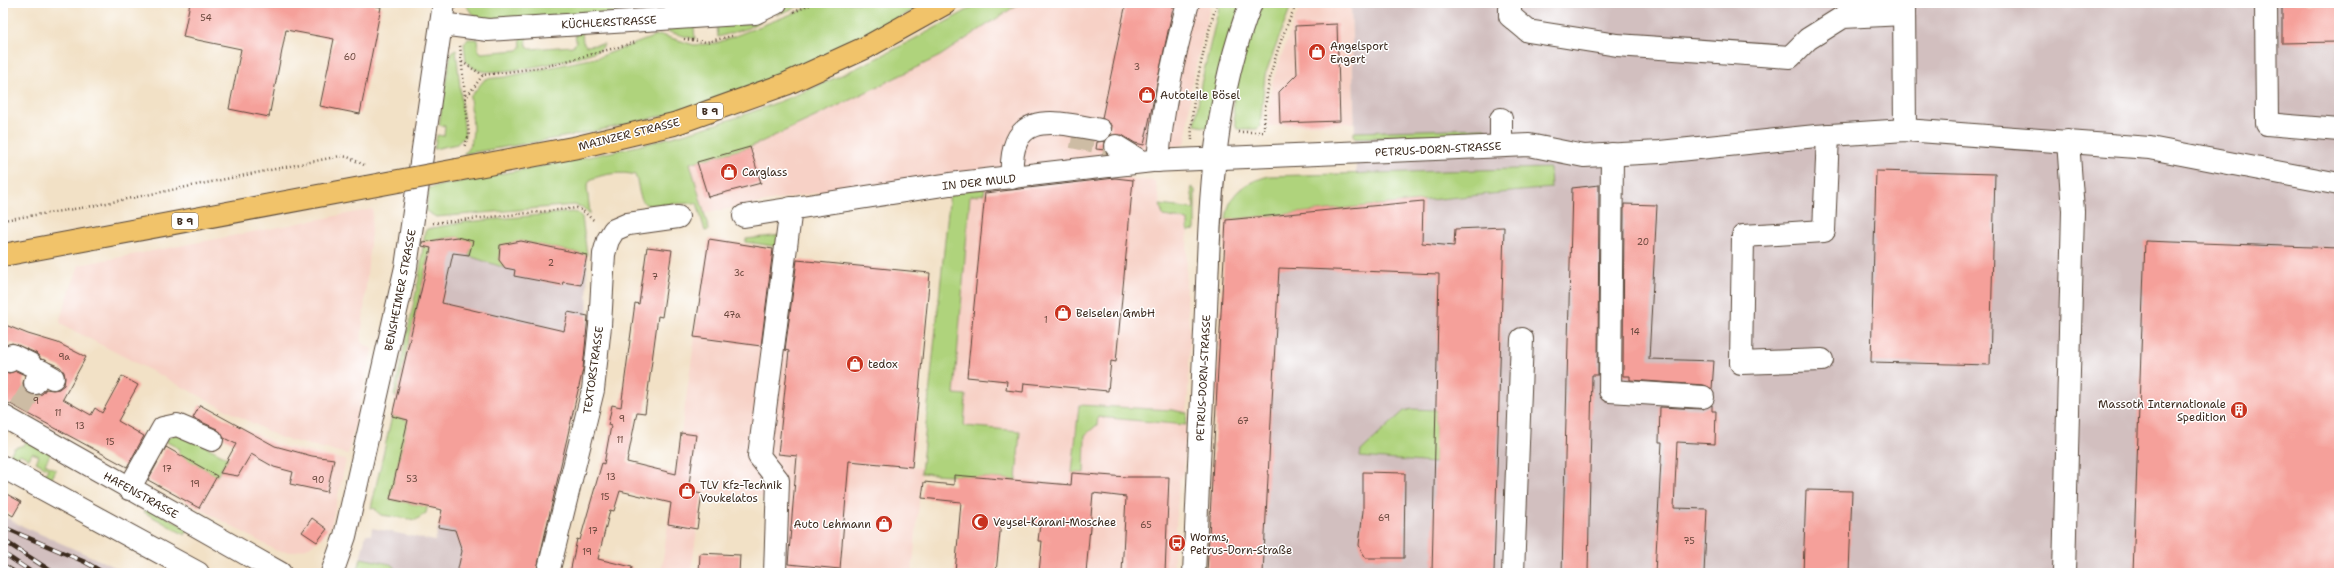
<svg xmlns="http://www.w3.org/2000/svg" width="2342" height="576" viewBox="0 0 2342 576" font-family="'Shantell Sans',sans-serif">
<style>
.built{fill:#f7d1c6}
.industrial{fill:#d2bfbf}
.green{fill:#afd37c;stroke:#757e4d}
.building{fill:#f5a09a}
.lines{fill:none;stroke-linecap:round;stroke-linejoin:round}
.minor-tunnel{stroke:#cdbca4;stroke-width:22;stroke-dasharray:22 11;stroke-linecap:butt}
.minor-casing{stroke:#564537;stroke-width:24}
.major-casing{stroke:#564537;stroke-width:24}
.path{stroke:#564537;stroke-width:2.5;stroke-dasharray:1 3;stroke-linecap:butt}
.minor{stroke:#fff;stroke-width:22}
.major{stroke:#f1c36a;stroke-width:22}
.rail-casing{stroke:#3b2a1e;stroke-width:4.5}
.rail{stroke:#fff;stroke-width:3;stroke-dasharray:9;stroke-linecap:butt}
.major-bridge-casing{stroke:#564537;stroke-width:24;stroke-linecap:butt}
.major-bridge{stroke:#f1c36a;stroke-width:22}
.labels{text-anchor:middle;stroke-width:3;stroke-linejoin:round;paint-order:stroke}
.number-label{font-size:9px;fill:#6a483d}
.shield{fill:#fff;stroke:#766a62;stroke-width:1}
.shield-label{font-size:10px;font-weight:bold;fill:#3b2a1e}
.street-label{font-size:11px;fill:#3b2a1e;stroke:#fff}
.poi-label{font-size:11px;fill:#3b2a1e;stroke:#fff;text-anchor:start}
</style>
<rect width="100%" height="100%" fill="#fff"/>
<filter id="ink" filterUnits="userSpaceOnUse"><feTurbulence type="fractalNoise" baseFrequency=".025" numOctaves="2"/><feDisplacementMap in="SourceGraphic" scale="8" xChannelSelector="R" yChannelSelector="G"/><feConvolveMatrix kernelMatrix="1 2 1 2 8 2 1 2 1" color-interpolation-filters="sRGB"/></filter>
<filter id="wash" filterUnits="userSpaceOnUse"><feTurbulence type="fractalNoise" baseFrequency=".012" numOctaves="4" result="noise"/><feDisplacementMap in="SourceGraphic" scale="16" xChannelSelector="R" yChannelSelector="G"/><feGaussianBlur stdDeviation="0.9" result="paint"/><feColorMatrix in="noise" values="0 0 0 0 0 0 0 0 0 0 0 0 0 0 0 0 0 1.4 0 .05"/><feComposite in="paint" operator="in"/></filter>
<g filter="url(#wash)">
<rect width="100%" height="100%" fill="#f2e1c6"/>
<!-- built -->
<g class="built">
<polygon points="1020,3 1211,3 1192,82 1186,141 1181,146 1162,147 1155,151 827,191 704,213 690,163 750,147 815,117 940,56"/>
<polygon points="1303,3 1351,3 1354,123 1268,126 1272,83 1295,18"/>
<polygon points="1093,175 1155,181 1163,216 1188,220 1186,288 1190,338 1187,414 1184,469 1179,482 1173,573 1064,573 1071,485 922,473 912,573 765,573 770,497 702,494 691,573 661,573 709,239 777,249 776,257 798,260 779,454 921,468 950,192"/>
<polygon points="373,209 361,342 372,349 348,454 281,438 61,324 60,319 79,265"/>
<polygon points="244,428 281,446 346,460 331,526 322,538 309,547 294,552 277,551 199,508"/>
</g>
<!-- industrial -->
<g class="industrial">
<polygon points="1351,3 2339,3 2339,573 1207,573 1228,207 1240,189 1248,183 1269,176 1356,173"/>
<polygon points="583,224 587,255 588,344 536,573 357,573 366,534 371,535 372,528 435,541 460,432 392,416 396,398 394,395 419,278 425,232 430,227"/>
<polygon points="3,515 18,524 128,573 3,573"/>
</g>
<!-- green -->
<g class="green">
<polygon points="465,3 637,3 630,12 481,20 470,11"/>
<polygon points="678,3 754,3 683,9"/>
<polygon points="792,3 808,3 776,15"/>
<path d="M820,3h106c-78,44 -160,83 -246,108 -72,20 -145,31 -217,43 16,-13 8,-39 7,-57l15,-18 20,-2 94,-20 57,-21 5,-1 33,10 23,-2z"/>
<path d="M980,3h40l-80,53 -125,61 -65,30 -60,16 19,67 -4,1 -8,-28 -50,2c-10,-6 -7,-20 -12,-30 -12,-4 -34,-1 -45,5l-3,7 3,27 -8,-7 -8,-2 -138,12 -10,-6 3,-23c84,-18 171,-30 254,-54 105,-29 202,-77 297,-131z"/>
<polygon points="1220,3 1241,3 1209,128 1195,125 1201,84"/>
<path d="M1262,3h30l-27,72 -5,51 -3,3h-20c-13,-38 12,-90 25,-126z"/>
<polygon points="761,21 748,28 718,37 717,26 694,27 695,39 669,32 663,27"/>
<path d="M575,32h7l1,10 3,4 18,-2 -2,4c-17,11 -100,27 -120,23 -7,-1 -11,-5 -16,-10l-2,-17 4,-5h9l1,10 3,4 37,-3 3,-3 -1,-11 6,-1 1,11 3,3 43,-3 3,-3z"/>
<polygon points="456,49 465,136 457,144 434,149 437,135 444,136 445,126 439,125 451,52"/>
<polygon points="1486,128 1487,134 1354,138 1354,132"/>
<path d="M1550,168l1,20 -325,32c3,-28 18,-37 43,-44z"/>
<polygon points="1191,187 1195,190 1195,230 1188,231 1188,220 1163,216 1160,205 1194,209"/>
<polygon points="985,188 984,194 970,196 954,394 966,395 964,426 1020,431 1016,480 921,473 950,192"/>
<polygon points="572,212 578,213 582,217 587,255 521,241 500,246 499,260 505,268 469,256 472,241 456,237 432,240 396,398 394,395 419,278 425,232 427,229 466,222"/>
<polygon points="781,235 780,247 746,242 746,239"/>
<polygon points="1079,405 1172,410 1187,413 1186,425 1098,417 1097,425 1085,435 1084,473 1072,473"/>
<polygon points="1412,409 1436,410 1435,463 1360,457 1361,451 1404,411"/>
<polygon points="392,416 408,420 390,499 423,506 434,459 437,460 426,513 416,520 381,515 376,511 376,509 371,508"/>
<polygon points="177,431 228,458 217,476 178,454 180,449 165,441"/>
<polygon points="27,440 51,453 45,464 56,470 50,482 43,478 48,469 36,462 39,456 32,453 29,459 20,454 15,462 8,458 14,448 24,445"/>
<polygon points="147,506 188,529 185,535 144,512"/>
<polygon points="361,558 390,564 394,566 398,573 357,573"/>
</g>
<g id="blocks">
<!-- building -->
<g class="building">
<polygon points="190,3 375,3 375,6 381,7 360,114 320,106 334,39 286,30 269,117 229,109 241,49 183,37"/>
<polygon points="1126,3 1174,3 1144,145 1135,143 1122,135 1111,135 1112,125 1102,118"/>
<polygon points="2282,3 2339,3 2339,42 2282,43"/>
<polygon points="1337,24 1340,121 1280,123 1279,92 1297,74 1295,26"/>
<polygon points="1105,141 1105,150 1096,149 1097,142"/>
<polygon points="750,147 761,183 708,197 697,162"/>
<polygon points="1876,171 1995,174 1990,365 1871,362"/>
<polygon points="1115,178 1133,180 1116,362 1111,361 1108,391 1024,383 1023,392 1006,390 1007,381 967,377 985,193"/>
<polygon points="1599,185 1598,375 1592,375 1588,573 1562,573 1572,188"/>
<polygon points="1423,201 1422,243 1454,246 1455,229 1504,227 1494,573 1432,573 1439,274 1279,268 1263,573 1207,573 1226,220"/>
<polygon points="1624,204 1657,205 1649,359 1714,361 1712,389 1704,385 1630,380 1630,376 1623,376"/>
<polygon points="457,237 473,241 469,255 453,253 442,303 564,331 568,312 588,316 583,369 536,573 457,573 462,551 455,530 438,527 442,510 390,499 408,420 392,416 431,248 422,246 422,242"/>
<polygon points="709,239 773,249 761,346 694,337"/>
<polygon points="521,241 587,255 581,285 563,282 562,285 514,276 515,270 505,268 499,260 500,245"/>
<polygon points="2145,241 2339,248 2339,573 2133,573"/>
<polygon points="647,247 672,250 662,317 658,316 645,413 637,412 627,462 676,474 681,433 696,435 688,491 702,494 697,529 668,524 671,503 620,491 614,511 610,510 598,559 632,567 631,573 570,573 577,539 580,540 602,463 604,464 611,426 608,425 612,405 621,407 635,303 639,304"/>
<polygon points="797,260 930,273 912,467 849,461 840,569 788,564 797,456 778,454 789,351 785,350"/>
<polygon points="3,324 28,334 58,343 86,357 63,399 91,415 95,408 102,413 122,376 138,385 118,421 144,436 127,467 3,400 3,372 9,373 16,371 25,375 23,383 24,390 29,394 35,395 42,394 46,389 53,390 59,389 64,385 65,378 64,372 60,367 41,359 36,353 12,343 3,347"/>
<polygon points="200,405 275,446 312,456 334,459 327,492 290,484 293,472 274,467 251,454 238,476 220,473 236,444 224,438 217,429 193,418"/>
<polygon points="1712,405 1712,411 1716,411 1715,444 1677,442 1674,508 1707,509 1704,573 1655,573 1662,442 1659,442 1660,407 1702,409"/>
<polygon points="166,447 217,476 199,508 148,480"/>
<polygon points="1363,472 1405,473 1404,558 1366,558 1361,550 1359,545 1363,511"/>
<polygon points="1072,473 1127,477 1169,477 1165,573 1122,573 1126,497 1093,493 1086,573 1039,573 1042,541 1038,541 1040,524 1001,522 996,573 955,573 961,502 922,498 924,482 954,485 954,475 1071,485"/>
<polygon points="1806,490 1852,491 1849,573 1803,573"/>
<polygon points="3,492 21,502 13,516 3,510"/>
<polygon points="312,518 327,529 317,542 302,532"/>
<polygon points="700,553 740,555 739,573 699,573"/>
</g>
</g>
</g>
<g filter="url(#ink)">
<use href="#blocks" fill-opacity="0" stroke="#564537" stroke-width="1"/>
<g class="lines">
<!-- minor-tunnel -->
<g class="minor-tunnel">
<polyline points="1072,137 1116,146"/>
<polyline points="20,409 35,383"/>
</g>
<defs>
<g id="minor">
<polyline points="1510,3 1510,16 1528,31 1617,45 1790,57 1808,39 1843,17 1904,14"/>
<polyline points="1904,3 1905,130"/>
<polyline points="2266,3 2267,124 2339,130"/>
<polyline points="441,24 488,30 661,19 755,13 776,3"/>
<polyline points="1116,146 1142,162"/>
<polyline points="1501,146 1501,119"/>
<polyline points="1612,154 1610,391 1703,397"/>
<path d="M1158,161c4,-54 16,-106 30,-158"/>
<path d="M1012,178c-4,-69 39,-57 88,-48"/>
<polyline points="744,216 950,184 1152,161 1529,145 1584,156 1660,152 1816,136 1905,130 2150,148 2339,184"/>
<polyline points="1822,360 1741,363 1743,236 1824,231 1828,135"/>
<polyline points="9,361 12,355 30,364"/>
<polyline points="35,383 41,371 53,378"/>
<polyline points="3,416 280,573"/>
<polyline points="3,467 198,573"/>
<polyline points="129,489 163,428 177,425 212,440"/>
<polyline points="332,573 345,536 406,267 444,3"/>
<polyline points="548,573 593,390 600,326 604,254 608,240 614,230 628,224 678,217"/>
<polyline points="775,573 778,480 759,456 791,208"/>
<path d="M1194,573c4,-88 8,-175 12,-263 4,-104 6,-209 45,-307"/>
<polyline points="1513,573 1522,339"/>
<polyline points="2064,573 2073,211 2068,141"/>
</g>
<g id="major">
<polyline points="457,170 578,147 674,124 786,84 867,47 946,3"/>
<polyline points="3,255 366,187"/>
</g>
</defs>
<!-- minor casing -->
<use href="#minor" class="minor-casing"/>
<!-- major casing -->
<use href="#major" class="major-casing"/>
<!-- path -->
<g class="path">
<polyline points="794,12 814,3"/>
<polyline points="684,39 706,42 732,36"/>
<polyline points="460,46 469,135 464,147"/>
<polyline points="462,62 483,75"/>
<polyline points="465,99 483,75 544,67 637,42"/>
<path d="M1238,132h26c0,-46 13,-87 33,-129"/>
<path d="M1192,140c-3,-36 14,-102 25,-137"/>
<polyline points="3,220 87,207 340,156 348,157 366,166"/>
<path d="M433,223l144,-15c9,3 11,10 19,13"/>
</g>
<!-- minor -->
<use href="#minor" class="minor"/>
<!-- major -->
<use href="#major" class="major"/>
<defs>
<g id="rail">
<polyline points="3,527 85,562 104,573"/>
<polyline points="3,540 54,573"/>
<polyline points="3,553 33,573"/>
<polyline points="3,565 16,573"/>
</g>
</defs>
<!-- rail casing -->
<use href="#rail" class="rail-casing"/>
<!-- rail -->
<use href="#rail" class="rail"/>
<defs>
<polyline id="major-bridge" points="366,187 457,170"/>
</defs>
<!-- major-bridge casing -->
<use href="#major-bridge" class="major-bridge-casing"/>
<!-- major-bridge -->
<use href="#major-bridge" class="major-bridge"/>
</g>
</g>
<!-- icons -->
<defs>
<symbol id="shop-disc" viewBox="-11 -11 22 22"><circle r="9.5" fill="#c8321e" stroke="#fff"/><path d="M-5-2.5h2.3a2.7 3.5 0 0 1 5.4 0H5L5.5 6h-11ZM-1.5-2.5h3a1.5 2.3 0 0 0-3 0Z" fill="#fff"/></symbol>
<symbol id="building-disc" viewBox="-11 -11 22 22"><circle r="9.5" fill="#c8321e" stroke="#fff"/><path d="M-4-6H4V6H1V3H-1V6H-4ZM-2.5-4.3h1.7v1.8h-1.7ZM.8-4.3h1.7v1.8H.8ZM-2.5-1h1.7V.8h-1.7ZM.8-1h1.7V.8H.8Z" fill="#fff"/></symbol>
<symbol id="mosque-disc" viewBox="-11 -11 22 22"><circle r="9.5" fill="#c8321e" stroke="#fff"/><path d="M3.5-4.9A6 6 0 1 0 3.5 4.9A5 5 0 1 1 3.5-4.9Z" fill="#fff"/></symbol>
<symbol id="bus-disc" viewBox="-11 -11 22 22"><circle r="9.5" fill="#c8321e" stroke="#fff"/><path d="M-5-6H5V4H4V6H2V4H-2V6H-4V4H-5ZM-3.5-4V0h7V-4ZM-3.5 1.2v1.5H-2V1.2ZM2 1.2v1.5H3.5V1.2Z" fill="#fff"/></symbol>
</defs>
<g fill-rule="evenodd">
<use href="#shop-disc" x="1307" y="42" width="20" height="20"/>
<use href="#shop-disc" x="1137" y="85" width="20" height="20"/>
<use href="#shop-disc" x="719" y="162" width="20" height="20"/>
<use href="#shop-disc" x="1053" y="303" width="20" height="20"/>
<use href="#shop-disc" x="845" y="354" width="20" height="20"/>
<use href="#building-disc" x="2229" y="400" width="20" height="20"/>
<use href="#shop-disc" x="677" y="481" width="20" height="20"/>
<use href="#mosque-disc" x="970" y="512" width="20" height="20"/>
<use href="#shop-disc" x="874" y="514" width="20" height="20"/>
<use href="#bus-disc" x="1167" y="533" width="20" height="20"/>
</g>
<g class="labels">
<!-- number labels -->
<g class="number-label">
<text x="206" y="21">54</text>
<text x="350" y="60">60</text>
<text x="1137" y="70">3</text>
<text x="1643" y="245">20</text>
<text x="551" y="266">2</text>
<text x="739" y="276">3c</text>
<text x="655" y="280">7</text>
<text x="732" y="318">47a</text>
<text x="1046" y="323">1</text>
<text x="1635" y="335">14</text>
<text x="64" y="360">9a</text>
<text x="36" y="404">9</text>
<text x="58" y="416">11</text>
<text x="622" y="422">9</text>
<text x="1243" y="424">67</text>
<text x="80" y="429">13</text>
<text x="620" y="443">11</text>
<text x="110" y="445">15</text>
<text x="167" y="472">17</text>
<text x="611" y="480">13</text>
<text x="412" y="482">53</text>
<text x="318" y="483">90</text>
<text x="195" y="487">19</text>
<text x="605" y="500">15</text>
<text x="1384" y="521">69</text>
<text x="1146" y="528">65</text>
<text x="593" y="534">17</text>
<text x="1689" y="544">75</text>
<text x="587" y="555">19</text>
</g>
<!-- shield labels -->
<g class="shield">
<rect x="697" y="103" width="26" height="16" rx="3"/>
<rect x="172" y="213" width="26" height="16" rx="3"/>
</g>
<g class="shield-label">
<text x="710" y="115">B 9</text>
<text x="185" y="225">B 9</text>
</g>
<!-- street labels -->
<g class="street-label">
<text transform="translate(609 22) rotate(-3)" y="4">KÜCHLERSTRASSE</text>
<text transform="translate(629 134) rotate(-14)" y="4">MAINZER STRASSE</text>
<text transform="translate(1438 149) rotate(-3)" y="4">PETRUS-DORN-STRASSE</text>
<text transform="translate(979 182) rotate(-6)" y="4">IN DER MULD</text>
<text transform="translate(400 290) rotate(-79)" y="4">BENSHEIMER STRASSE</text>
<text transform="translate(593 370) rotate(-82)" y="4">TEXTORSTRASSE</text>
<text transform="translate(1203 378) rotate(-87)" y="4">PETRUS-DORN-STRASSE</text>
<text transform="translate(141 495) rotate(29)" y="4">HAFENSTRASSE</text>
</g>
<!-- poi labels -->
<g class="poi-label">
<text x="1330" y="50">Angelsport<tspan x="1330" dy="13">Engert</tspan></text>
<text x="1160" y="99">Autoteile Bösel</text>
<text x="742" y="176">Carglass</text>
<text x="1076" y="317">Beiselen GmbH</text>
<text x="868" y="368">tedox</text>
<text x="2226" y="408" text-anchor="end">Massoth Internationale<tspan x="2226" dy="13">Spedition</tspan></text>
<text x="700" y="489">TLV Kfz-Technik<tspan x="700" dy="13">Voukelatos</tspan></text>
<text x="993" y="526">Veysel-Karani-Moschee</text>
<text x="871" y="528" text-anchor="end">Auto Lehmann</text>
<text x="1190" y="541">Worms,<tspan x="1190" dy="13">Petrus-Dorn-Straße</tspan></text>
</g>
</g>
<!-- margin -->
<rect width="2342" height="576" fill="none" stroke="#fff" stroke-width="16"/>
</svg>
